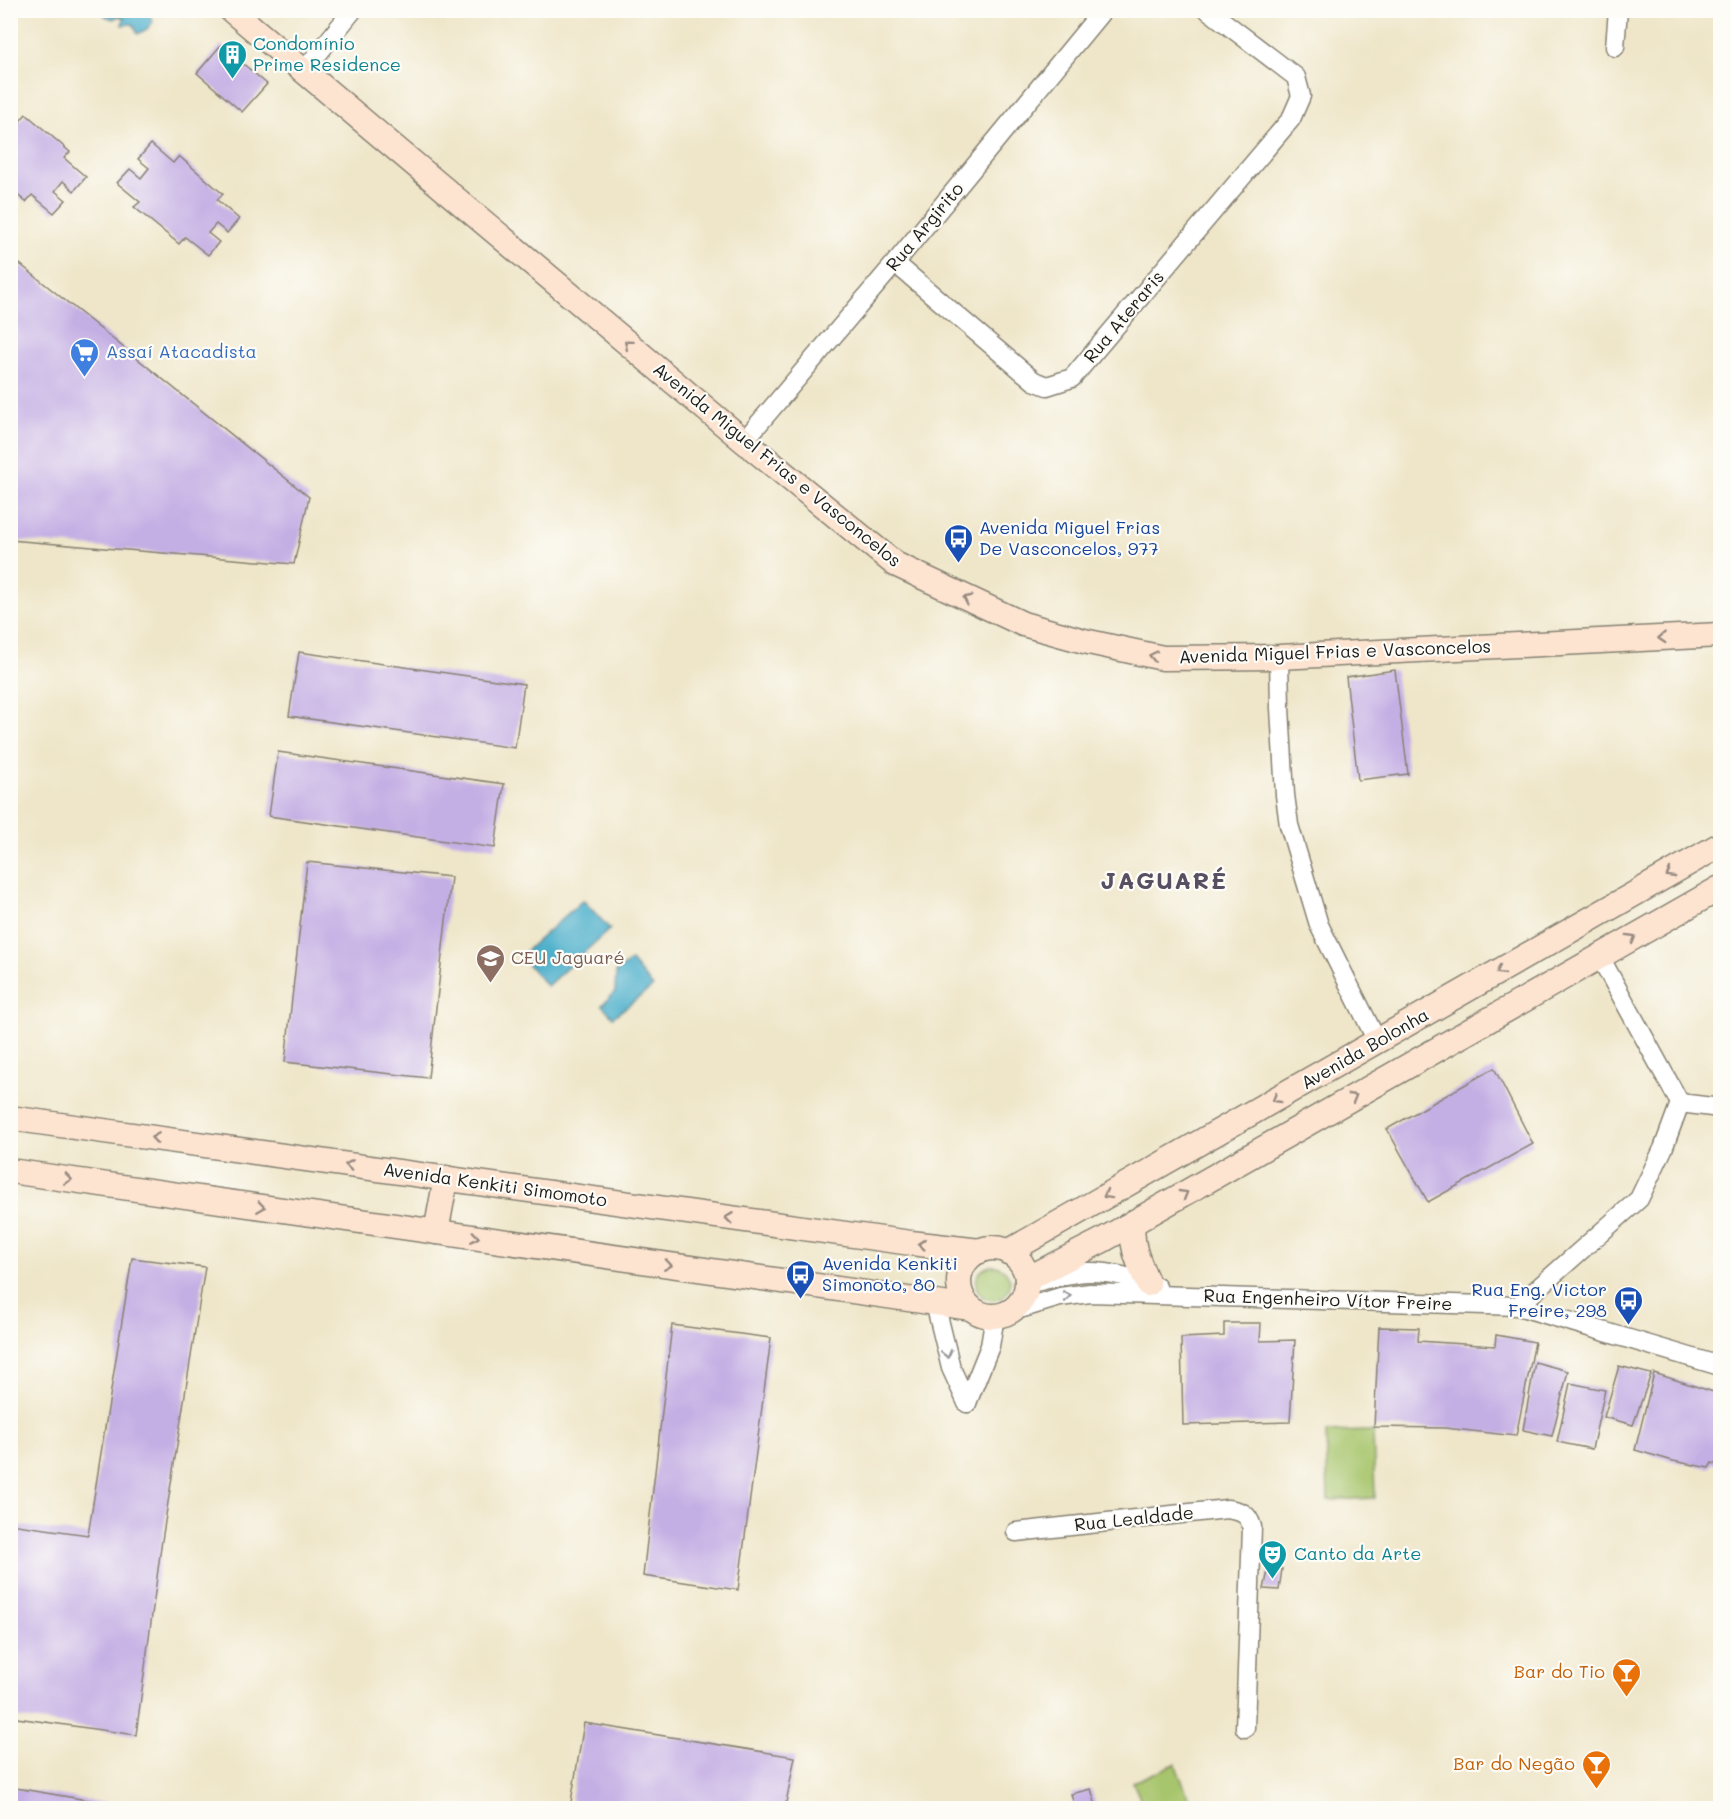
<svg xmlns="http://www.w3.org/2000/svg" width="1731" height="1819" viewBox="0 0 1731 1819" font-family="Mali,sans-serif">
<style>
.green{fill:#a7c56c;stroke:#627044;stroke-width:1.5}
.water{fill:#4bafcb;stroke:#346674;stroke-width:1.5}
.building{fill:#c4afe4}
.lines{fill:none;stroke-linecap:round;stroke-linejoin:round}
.street-casing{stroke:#868172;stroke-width:21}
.secondary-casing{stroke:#868172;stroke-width:27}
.street{stroke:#fff;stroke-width:18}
.secondary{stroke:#fde4d1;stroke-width:24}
.oneway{stroke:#988a80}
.oneway2{stroke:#999}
.labels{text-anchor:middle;stroke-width:4.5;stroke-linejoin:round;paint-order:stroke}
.culture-label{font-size:18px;fill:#0d838f;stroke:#fdfcf7;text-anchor:start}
.street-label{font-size:18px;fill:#1c1c1c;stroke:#fdfcf7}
.shop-label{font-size:18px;fill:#366cbe;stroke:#fdfcf7;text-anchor:start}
.transit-label{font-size:18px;fill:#164399;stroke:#fdfcf7;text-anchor:start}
.education-label{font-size:18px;fill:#785e54;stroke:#fdfcf7;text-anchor:start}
.food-label{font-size:18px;fill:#c56008;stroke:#fdfcf7;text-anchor:end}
.district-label{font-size:24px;font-weight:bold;letter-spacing:1.5px;fill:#574f62;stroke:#fdfcf7}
</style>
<rect width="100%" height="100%" fill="#fdfcf7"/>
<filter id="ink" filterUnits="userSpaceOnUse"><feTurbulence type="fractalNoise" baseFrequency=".0167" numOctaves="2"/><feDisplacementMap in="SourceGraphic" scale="12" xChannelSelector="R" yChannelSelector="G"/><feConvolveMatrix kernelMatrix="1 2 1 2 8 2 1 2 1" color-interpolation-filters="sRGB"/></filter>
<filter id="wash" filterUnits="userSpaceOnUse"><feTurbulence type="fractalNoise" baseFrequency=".008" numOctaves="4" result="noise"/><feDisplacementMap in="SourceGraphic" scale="24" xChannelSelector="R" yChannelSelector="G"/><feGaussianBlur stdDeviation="1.35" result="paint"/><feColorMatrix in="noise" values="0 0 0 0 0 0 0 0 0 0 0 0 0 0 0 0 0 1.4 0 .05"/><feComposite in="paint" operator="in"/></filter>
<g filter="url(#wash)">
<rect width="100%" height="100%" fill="#efe6c9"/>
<!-- green -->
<g class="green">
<circle cx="993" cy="1283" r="17"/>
<polygon points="1373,1431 1375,1498 1328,1500 1326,1432"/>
<polygon points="1175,1764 1193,1808 1144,1808 1133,1782"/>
</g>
<!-- water -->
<g class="water">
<polygon points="103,11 139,11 149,14 153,22 147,29 138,34 133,24 122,25 124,18 119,16 113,19 105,16"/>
<polygon points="583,900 610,929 547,986 520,956"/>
<polygon points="631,961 653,987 613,1017 602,1005 615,992 616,972"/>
</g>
<g id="blocks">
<!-- building -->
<g class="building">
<polygon points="221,45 267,84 242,112 197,73"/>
<polygon points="10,113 20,121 26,114 70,152 64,158 86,177 74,191 63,181 55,191 66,200 54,213 32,195 26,202 10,189"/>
<polygon points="151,144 173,163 179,156 223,194 217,200 239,219 227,233 216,224 208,233 219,242 208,255 185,237 179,244 134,207 140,202 117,183 130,169 141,178 149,168 138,159"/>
<polygon points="10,256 309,497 294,564 10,540"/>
<polygon points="299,652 524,684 515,748 289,716"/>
<polygon points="1395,670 1408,774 1358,780 1346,677"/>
<polygon points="278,752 504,784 495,848 269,816"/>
<polygon points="307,862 451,877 428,1078 285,1062"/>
<polygon points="1494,1068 1533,1144 1428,1202 1387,1129"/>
<polygon points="132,1258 205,1267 161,1547 136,1735 10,1717 10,1524 88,1535"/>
<polygon points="1224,1323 1261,1323 1260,1341 1295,1340 1290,1422 1183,1425 1181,1338 1224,1336"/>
<polygon points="672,1325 771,1338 738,1590 643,1576"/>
<polygon points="1379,1327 1419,1328 1418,1341 1495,1346 1496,1335 1535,1342 1516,1436 1445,1428 1374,1427"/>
<polygon points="1535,1362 1568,1371 1552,1436 1523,1430"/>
<polygon points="1619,1366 1651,1374 1633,1425 1604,1417"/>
<polygon points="1654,1373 1720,1394 1720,1466 1712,1463 1709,1468 1673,1461 1635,1450"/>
<polygon points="1570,1383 1605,1390 1592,1449 1557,1442"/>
<polygon points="1282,1569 1279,1590 1264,1589 1268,1571"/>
<polygon points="584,1723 795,1757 785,1808 570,1808"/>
<polygon points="10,1787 122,1806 122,1808 10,1808"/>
<polygon points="1091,1789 1096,1806 1089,1808 1075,1808 1071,1794"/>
</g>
</g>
</g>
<g filter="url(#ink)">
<use href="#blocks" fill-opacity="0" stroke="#868172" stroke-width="1.5"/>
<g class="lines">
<defs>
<g id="street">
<polyline points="1615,47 1618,10"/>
<polyline points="304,71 353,10"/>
<polyline points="895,263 1034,381 1047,386 1072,378 1291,119 1301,96 1296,77 1208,10"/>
<polyline points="744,441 895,263 1103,10"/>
<polyline points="1279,657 1280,708 1285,795 1289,825 1319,925 1377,1041"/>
<polyline points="1680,1103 1720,1108"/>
<path d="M1035,1282c17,-4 34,-9 52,-10 22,-1 50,7 70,15"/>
<polyline points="935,1303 951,1368 967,1403"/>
<polyline points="1518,1306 1639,1199 1663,1149 1680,1103 1600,957"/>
<polyline points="1010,1312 1060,1297 1090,1293 1518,1306 1720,1366"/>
<polyline points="967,1403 990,1346 995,1316"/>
<path d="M1016,1532l211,-23c14,2 21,4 25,18l-7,201"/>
</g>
<g id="secondary">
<polyline points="231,10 744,441 895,564 1023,624 1084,641 1163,658 1279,657 1720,635"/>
<polyline points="10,1118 911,1243 980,1251"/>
<polyline points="10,1171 971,1308"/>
<path d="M1133,1223c-3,22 6,40 15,61"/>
<polyline points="436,1232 446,1178"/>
<circle cx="993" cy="1282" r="34"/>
<polyline points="1008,1252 1720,845"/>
<polyline points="1027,1279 1103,1240 1720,888"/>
</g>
</defs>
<!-- street casing -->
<use href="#street" class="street-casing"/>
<!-- secondary casing -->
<use href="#secondary" class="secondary-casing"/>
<!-- street -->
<use href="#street" class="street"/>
<!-- secondary -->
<use href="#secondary" class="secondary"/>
</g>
<!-- one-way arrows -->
<defs><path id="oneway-chevron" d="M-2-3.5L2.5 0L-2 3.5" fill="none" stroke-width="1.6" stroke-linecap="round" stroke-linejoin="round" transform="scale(1.5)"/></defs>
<g class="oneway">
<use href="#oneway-chevron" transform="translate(628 344) rotate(-140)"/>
<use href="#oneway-chevron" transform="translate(967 599) rotate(-154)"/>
<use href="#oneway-chevron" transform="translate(1662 638) rotate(177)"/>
<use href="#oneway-chevron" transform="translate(1153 656) rotate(-168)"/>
<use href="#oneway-chevron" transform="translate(1670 874) rotate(150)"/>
<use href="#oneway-chevron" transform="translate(1632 938) rotate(-30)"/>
<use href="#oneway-chevron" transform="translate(1500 971) rotate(150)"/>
<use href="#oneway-chevron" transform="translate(1353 1097) rotate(-30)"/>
<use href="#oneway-chevron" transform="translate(1276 1099) rotate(150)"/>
<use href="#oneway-chevron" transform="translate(155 1138) rotate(-172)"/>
<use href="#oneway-chevron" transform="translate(349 1165) rotate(-172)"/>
<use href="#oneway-chevron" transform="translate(68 1179) rotate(8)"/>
<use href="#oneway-chevron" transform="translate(1184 1194) rotate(-30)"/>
<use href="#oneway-chevron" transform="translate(1107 1195) rotate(151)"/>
<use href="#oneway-chevron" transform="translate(261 1207) rotate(8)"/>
<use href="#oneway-chevron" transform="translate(729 1218) rotate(-173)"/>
<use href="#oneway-chevron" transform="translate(475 1237) rotate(8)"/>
<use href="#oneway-chevron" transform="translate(922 1244) rotate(-174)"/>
<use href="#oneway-chevron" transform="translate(668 1265) rotate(8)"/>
</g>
<g class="oneway2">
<use href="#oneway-chevron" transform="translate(1067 1296) rotate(-10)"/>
<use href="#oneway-chevron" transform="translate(947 1354) rotate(76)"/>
</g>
</g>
<!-- icons -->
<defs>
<symbol id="building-pin" viewBox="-11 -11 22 30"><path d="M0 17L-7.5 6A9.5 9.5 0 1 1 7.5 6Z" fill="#0f9aa8" stroke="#fdfcf7"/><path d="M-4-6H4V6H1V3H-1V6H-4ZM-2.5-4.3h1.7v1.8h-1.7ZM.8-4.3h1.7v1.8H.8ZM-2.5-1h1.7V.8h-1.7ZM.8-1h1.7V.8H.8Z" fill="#fff"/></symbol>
<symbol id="supermarket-pin" viewBox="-11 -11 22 30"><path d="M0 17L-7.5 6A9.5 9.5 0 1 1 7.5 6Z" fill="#3f7fe0" stroke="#fdfcf7"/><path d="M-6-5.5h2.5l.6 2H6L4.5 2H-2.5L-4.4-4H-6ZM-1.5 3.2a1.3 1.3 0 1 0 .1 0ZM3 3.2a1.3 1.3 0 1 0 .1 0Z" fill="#fff"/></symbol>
<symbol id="bus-pin" viewBox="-11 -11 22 30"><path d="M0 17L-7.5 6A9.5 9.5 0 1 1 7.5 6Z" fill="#1a4fb4" stroke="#fdfcf7"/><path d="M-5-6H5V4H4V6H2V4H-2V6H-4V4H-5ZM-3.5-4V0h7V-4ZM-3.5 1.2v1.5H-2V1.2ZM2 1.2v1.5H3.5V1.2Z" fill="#fff"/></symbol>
<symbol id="school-pin" viewBox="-11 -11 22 30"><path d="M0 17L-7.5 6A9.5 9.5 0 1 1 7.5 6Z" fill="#8d6e63" stroke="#fdfcf7"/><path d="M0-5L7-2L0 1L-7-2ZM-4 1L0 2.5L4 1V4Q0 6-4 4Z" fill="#fff"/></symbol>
<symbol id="theatre-pin" viewBox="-11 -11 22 30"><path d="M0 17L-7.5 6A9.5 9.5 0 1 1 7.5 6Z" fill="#0f9aa8" stroke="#fdfcf7"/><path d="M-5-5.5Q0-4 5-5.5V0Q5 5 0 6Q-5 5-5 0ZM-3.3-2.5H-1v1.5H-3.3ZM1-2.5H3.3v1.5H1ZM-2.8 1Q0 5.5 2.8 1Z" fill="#fff"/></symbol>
<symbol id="bar-pin" viewBox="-11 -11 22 30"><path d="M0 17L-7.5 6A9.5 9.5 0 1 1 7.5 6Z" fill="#e8710a" stroke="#fdfcf7"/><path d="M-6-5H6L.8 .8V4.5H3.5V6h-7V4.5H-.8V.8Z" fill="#fff"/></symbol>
</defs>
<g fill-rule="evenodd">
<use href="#building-pin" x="216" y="38" width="33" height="45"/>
<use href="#supermarket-pin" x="68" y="336" width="33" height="45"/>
<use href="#bus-pin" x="942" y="522" width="33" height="45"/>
<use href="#school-pin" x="474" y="942" width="33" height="45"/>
<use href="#bus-pin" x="784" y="1258" width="33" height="45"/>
<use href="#bus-pin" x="1612" y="1284" width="33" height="45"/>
<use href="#theatre-pin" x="1256" y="1538" width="33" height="45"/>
<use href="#bar-pin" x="1610" y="1656" width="33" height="45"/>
<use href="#bar-pin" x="1580" y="1748" width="33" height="45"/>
</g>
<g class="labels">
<!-- culture labels -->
<g class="culture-label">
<text x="253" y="50">Condomínio<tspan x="253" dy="21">Prime Residence</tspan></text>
<text x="1294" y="1560">Canto da Arte</text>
</g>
<!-- street labels -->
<g class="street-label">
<text transform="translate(925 227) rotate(-50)" y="6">Rua Argirito</text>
<text transform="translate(1124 317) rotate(-50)" y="6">Rua Ateraris</text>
<text transform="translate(777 465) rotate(39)" y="6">Avenida Miguel Frias e Vasconcelos</text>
<text transform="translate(1335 652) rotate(-2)" y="6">Avenida Miguel Frias e Vasconcelos</text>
<text transform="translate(1365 1049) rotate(-30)" y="6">Avenida Bolonha</text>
<text transform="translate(495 1185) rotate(8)" y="6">Avenida Kenkiti Simomoto</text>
<text transform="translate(1328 1300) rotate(2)" y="6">Rua Engenheiro Vítor Freire</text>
<text transform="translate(1134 1519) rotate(-6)" y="6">Rua Lealdade</text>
</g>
<!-- shop labels -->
<g class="shop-label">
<text x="106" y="358">Assaí Atacadista</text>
</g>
<!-- transit labels -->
<g class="transit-label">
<text x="979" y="534">Avenida Miguel Frias<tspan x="979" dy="21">De Vasconcelos, 977</tspan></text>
<text x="822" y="1270">Avenida Kenkiti<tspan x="822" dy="21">Simonoto, 80</tspan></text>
<text x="1607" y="1296" text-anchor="end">Rua Eng. Victor<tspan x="1607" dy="21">Freire, 298</tspan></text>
</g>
<!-- education labels -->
<g class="education-label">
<text x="511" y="964">CEU Jaguaré</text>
</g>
<!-- food labels -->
<g class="food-label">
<text x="1605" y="1678">Bar do Tio</text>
<text x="1575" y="1770">Bar do Negão</text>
</g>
<!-- district labels -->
<g class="district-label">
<text x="1164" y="889">JAGUARÉ</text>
</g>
</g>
<!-- margin -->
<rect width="1731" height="1819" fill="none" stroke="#fdfcf7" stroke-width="36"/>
</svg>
